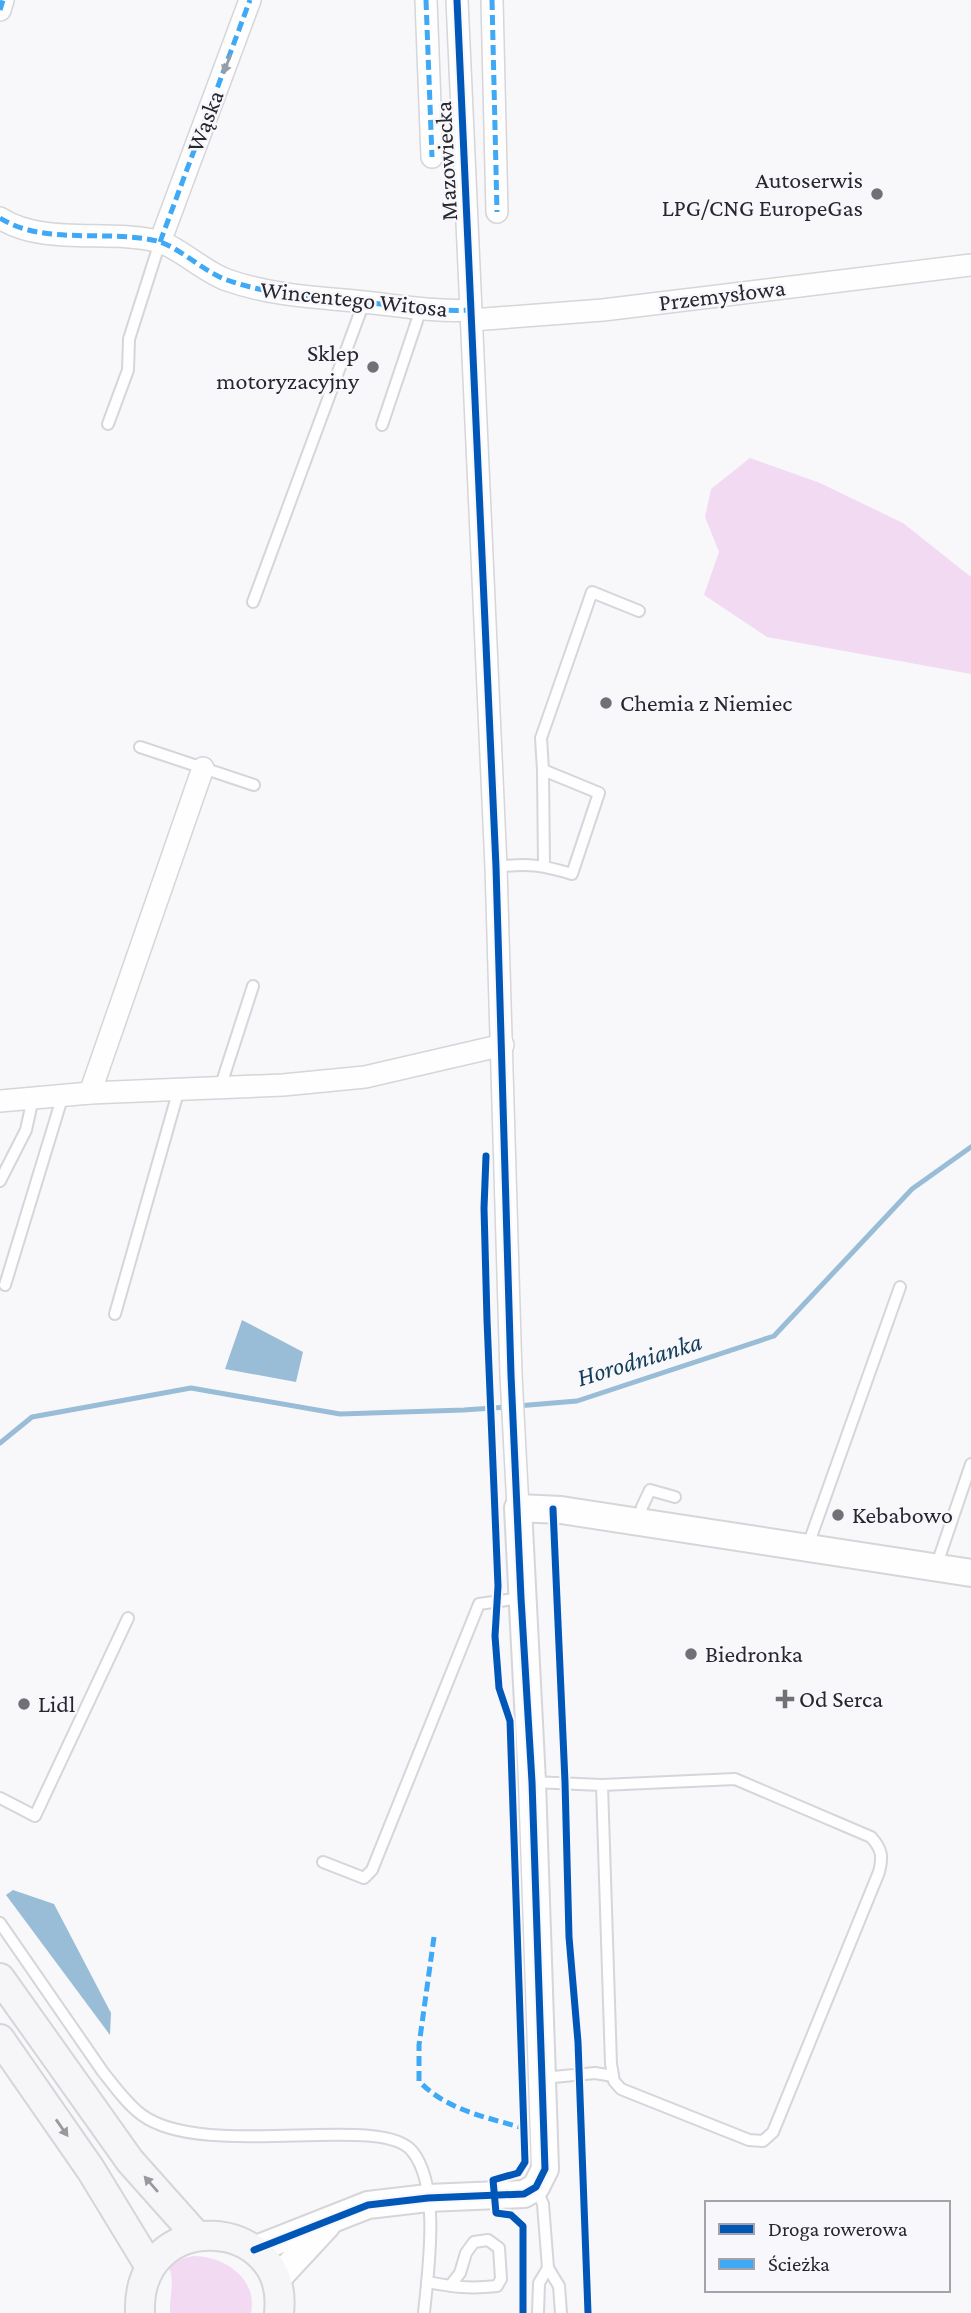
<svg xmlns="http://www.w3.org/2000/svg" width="971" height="2313" viewBox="0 0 971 2313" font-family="'Crimson Pro',serif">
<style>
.green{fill:#f2daf3}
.water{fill:#99bdd7}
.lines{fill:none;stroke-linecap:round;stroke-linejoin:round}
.stream{stroke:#99bdd7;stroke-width:5}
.service-casing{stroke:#d5d5da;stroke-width:14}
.minor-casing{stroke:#d5d5da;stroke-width:24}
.tertiary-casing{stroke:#d5d5da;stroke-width:30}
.secondary-casing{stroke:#d5d5da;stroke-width:32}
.service{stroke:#fefefe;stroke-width:10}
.minor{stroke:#fefefe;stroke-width:21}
.tertiary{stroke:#fefefe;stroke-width:26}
.secondary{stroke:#f6f5f8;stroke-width:28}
.quiet{stroke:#3fa9f5;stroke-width:5;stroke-dasharray:10 5;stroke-linecap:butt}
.cycleway-casing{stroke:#f7f7fc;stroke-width:11}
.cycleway{stroke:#0057b8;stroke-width:7}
.oneway{fill:#9d9da1}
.oneway2{fill:#98989e}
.poi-dot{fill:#707076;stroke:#f7f7fc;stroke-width:2.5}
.labels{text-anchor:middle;stroke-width:5;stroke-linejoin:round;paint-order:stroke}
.street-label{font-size:24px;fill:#26272f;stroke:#f7f7fc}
.poi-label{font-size:24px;fill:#26272f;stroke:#f7f7fc;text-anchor:start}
.water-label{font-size:26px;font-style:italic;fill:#133d56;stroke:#f7f7fc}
</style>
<rect width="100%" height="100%" fill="#f8f8fb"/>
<!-- green -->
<g class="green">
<polygon points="750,458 820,483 903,523 971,577 971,674 767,637 704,595 719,552 705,517 711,489"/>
<path d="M193,2256c31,0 65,22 58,57h-81c-1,-16 5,-30 -1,-46l12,-8z"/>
</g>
<!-- water -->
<g class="water">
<polygon points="242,1320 303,1352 296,1382 225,1369"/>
<polygon points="13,1890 54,1904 111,2013 110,2035 6,1895"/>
</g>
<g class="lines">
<!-- stream -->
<g class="stream">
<polyline points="517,1406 577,1401 774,1336 912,1189 971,1147"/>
<polyline points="0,1443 32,1417 191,1388 340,1414 464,1410 507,1407"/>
</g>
<defs>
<g id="service">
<polyline points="108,424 128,370 129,339 160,242"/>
<polyline points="382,425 421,309"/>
<polyline points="253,602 364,302"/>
<polyline points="140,747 254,785"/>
<polyline points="543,770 544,866"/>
<path d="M496,867c32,-4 46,-2 76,7l27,-81 -56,-23 -2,-32 51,-146 47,19"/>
<polyline points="220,1088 253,986"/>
<polyline points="0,1181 26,1130 33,1098"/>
<polyline points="5,1285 63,1095"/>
<polyline points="115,1314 179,1089"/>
<polyline points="640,1522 642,1507 650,1490 675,1497"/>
<polyline points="807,1548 900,1287"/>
<polyline points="936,1567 971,1464"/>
<path d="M532,1782l70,3 133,-6 136,58c11,12 12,20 8,35l-106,260 -10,9 -14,-1 -128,-51 -7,-8 -3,-17 -9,-279"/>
<polyline points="0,1798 35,1816 128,1618"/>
<polyline points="323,1862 364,1878 372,1870 479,1604 521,1598"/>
<path d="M0,1923l103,149c12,15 24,32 39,43 63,46 238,-3 270,36 29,35 16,120 12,162"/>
<polyline points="543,2078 595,2073 613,2076"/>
<polyline points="536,2188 543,2204 548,2268 559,2286 561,2313"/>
<path d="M427,2282c26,5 43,7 70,4l4,-7 -2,-31 -11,-8 -14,2 -8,11 -6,20 -10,13"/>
<polyline points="538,2313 539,2283 548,2268"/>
</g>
<g id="minor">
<polyline points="426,0 432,157"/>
<polyline points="457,0 496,867 511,1375 518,1508"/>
<polyline points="492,0 497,212"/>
<polyline points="0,10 3,0"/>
<path d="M0,218c44,28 107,11 157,23 22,6 47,31 70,39 45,16 91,17 137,22 36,4 71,10 107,8"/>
<polyline points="160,242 250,0"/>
<polyline points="472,320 603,310 971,265"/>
<polyline points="90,1093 203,768"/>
<polyline points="0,1101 90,1093 283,1085 365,1077 503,1045"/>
</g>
<g id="tertiary">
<polyline points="254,2250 368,2205 428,2198 524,2194 536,2187 545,2169 532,1782 518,1508 561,1510 971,1573"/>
<polyline points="276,2280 327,2225"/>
</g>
<g id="secondary">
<polyline points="0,1978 130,2161 196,2235"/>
<polyline points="0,2039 91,2170 150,2267"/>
<path d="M140,2313c-4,-107 150,-99 139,0"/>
</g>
</defs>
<!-- service casing -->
<use href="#service" class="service-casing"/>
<!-- minor casing -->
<use href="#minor" class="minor-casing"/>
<!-- tertiary casing -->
<use href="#tertiary" class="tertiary-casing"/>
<!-- secondary casing -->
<use href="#secondary" class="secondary-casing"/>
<!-- service -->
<use href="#service" class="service"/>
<!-- minor -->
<use href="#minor" class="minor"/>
<!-- tertiary -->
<use href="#tertiary" class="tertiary"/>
<!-- secondary -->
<use href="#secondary" class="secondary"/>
<!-- quiet -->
<g class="quiet">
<polyline points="426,0 432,157"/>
<polyline points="492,0 497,212"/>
<polyline points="0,10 3,0"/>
<path d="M0,218c44,28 107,11 157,23 22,6 47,31 70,39 45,16 91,17 137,22 36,4 71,10 107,8"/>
<polyline points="160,242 250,0"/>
<path d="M434,1937l-15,108v36c27,29 67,36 104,47h5"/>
</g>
<defs>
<g id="cycleway">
<polyline points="486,1156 484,1208 487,1320 498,1586 495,1636 499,1688 510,1721 525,2162 518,2173 493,2180 496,2213 511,2215 523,2226 523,2313"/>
<polyline points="553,1509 565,1782 569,1937 578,2042 588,2313"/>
<polyline points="254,2250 368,2205 428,2198 524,2194 536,2187 545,2169 532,1782 521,1598 511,1375 496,867 457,0"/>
</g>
</defs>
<!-- cycleway casing -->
<use href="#cycleway" class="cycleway-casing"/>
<!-- cycleway -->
<use href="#cycleway" class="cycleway"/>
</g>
<!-- one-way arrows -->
<defs><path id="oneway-solid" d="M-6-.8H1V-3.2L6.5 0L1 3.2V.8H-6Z" transform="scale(1.75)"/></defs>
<use class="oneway" href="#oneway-solid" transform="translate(227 64) rotate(111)"/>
<g class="oneway2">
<use href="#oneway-solid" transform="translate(62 2128) rotate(55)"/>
<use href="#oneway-solid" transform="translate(151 2184) rotate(-131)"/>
</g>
<!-- markers -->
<g class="poi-dot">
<circle cx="877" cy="194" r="7"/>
<circle cx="373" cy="367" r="7"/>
<circle cx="606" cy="703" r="7"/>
<circle cx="838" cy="1515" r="7"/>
<circle cx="691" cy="1654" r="7"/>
<path d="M781.5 1688.5h7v7h7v7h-7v7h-7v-7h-7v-7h7z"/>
<circle cx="24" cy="1704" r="7"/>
</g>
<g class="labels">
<!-- street labels -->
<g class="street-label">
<text transform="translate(205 121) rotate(-69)" y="8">Wąska</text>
<text transform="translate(446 161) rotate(-93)" y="8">Mazowiecka</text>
<text transform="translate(722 295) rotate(-7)" y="8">Przemysłowa</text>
<text transform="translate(354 299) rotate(6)" y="8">Wincentego Witosa</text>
</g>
<!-- poi labels -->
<g class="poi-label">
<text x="863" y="188" text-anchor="end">Autoserwis<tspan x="863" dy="28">LPG/CNG EuropeGas</tspan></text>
<text x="359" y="361" text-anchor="end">Sklep<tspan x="359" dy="28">motoryzacyjny</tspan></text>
<text x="620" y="711">Chemia z Niemiec</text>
<text x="852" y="1523">Kebabowo</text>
<text x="705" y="1662">Biedronka</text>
<text x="799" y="1707">Od Serca</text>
<text x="38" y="1712">Lidl</text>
</g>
<!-- water labels -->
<g class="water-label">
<text transform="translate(639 1359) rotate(-17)" y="9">Horodnianka</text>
</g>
</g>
<!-- legend -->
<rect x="705" y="2201" width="245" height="91" fill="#f7f7fc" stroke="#a3a4aa" stroke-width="2"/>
<rect x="719" y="2224" width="35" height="10" fill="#0057b8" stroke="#a3a4aa" stroke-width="2"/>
<text x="768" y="2236" font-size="21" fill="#26272f">Droga rowerowa</text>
<rect x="719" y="2259" width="35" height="10" fill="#3fa9f5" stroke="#a3a4aa" stroke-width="2"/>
<text x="768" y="2271" font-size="21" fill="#26272f">Ścieżka</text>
</svg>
